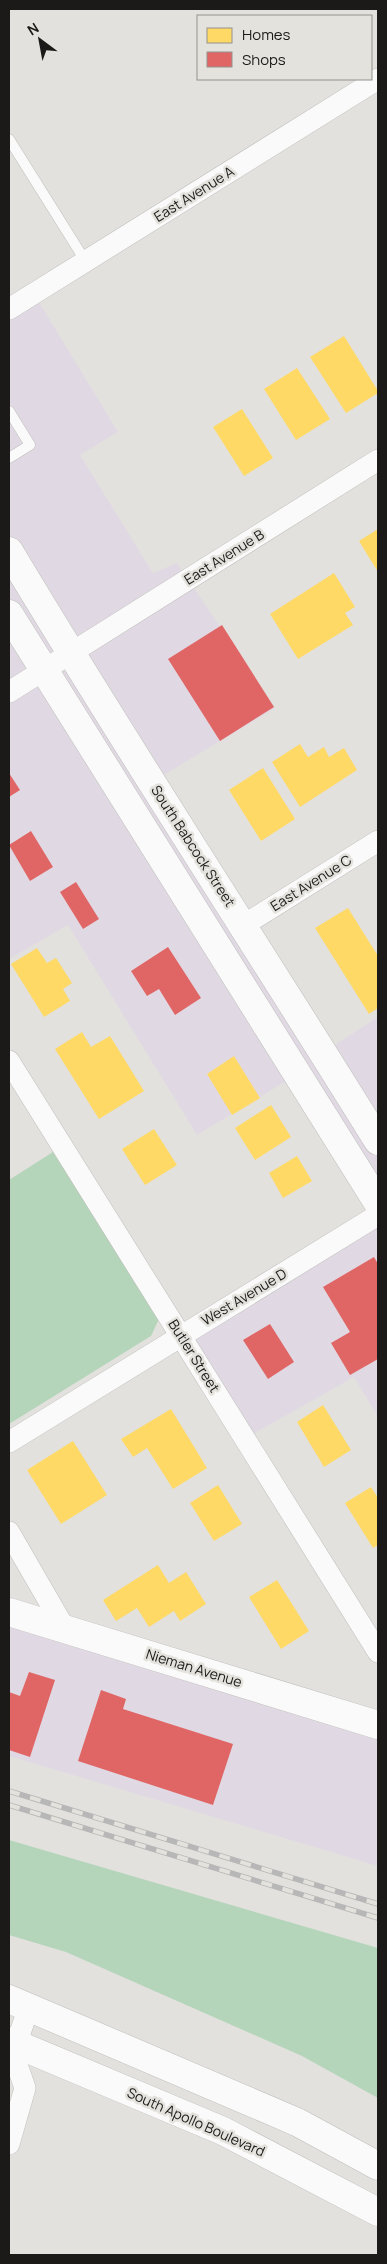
<svg xmlns="http://www.w3.org/2000/svg" width="387" height="2264" viewBox="0 0 387 2264" font-family="Manrope,sans-serif">
<style>
.commercial{fill:#e0d9e3}
.green{fill:#b4d5ba}
.homes{fill:#ffd966}
.shops{fill:#e06666}
.lines{fill:none;stroke-linecap:round;stroke-linejoin:round}
.lane-casing{stroke:#bebebb;stroke-width:11}
.street-casing{stroke:#bebebb;stroke-width:22}
.secondary-casing{stroke:#bebebb;stroke-width:29}
.lane{stroke:#fbfafa;stroke-width:10}
.street{stroke:#fbfafa;stroke-width:21}
.secondary{stroke:#fbfafa;stroke-width:28}
.rail-casing{stroke:#b8b7b7;stroke-width:5.5}
.rail{stroke:#e4e2dc;stroke-width:4;stroke-dasharray:11;stroke-linecap:butt}
.labels{text-anchor:middle;stroke-width:5;stroke-linejoin:round;paint-order:stroke}
.street-label{font-size:14px;fill:#1b1a18;stroke:#e4e2dc}
</style>
<rect width="100%" height="100%" fill="#e2e1de"/>
<!-- commercial -->
<g class="commercial">
<polygon points="39,302 118,432 80,455 153,573 177,563 275,708 162,776 327,1050 378,1017 378,1417 354,1377 246,1438 181,1335 373,1219 286,1081 197,1135 68,925 9,959 9,319"/>
<polygon points="9,1612 378,1725 378,1866 9,1756"/>
</g>
<!-- green -->
<g class="green">
<polygon points="53,1152 159,1319 151,1336 9,1424 9,1180"/>
<polygon points="9,1840 378,1948 378,2098 302,2056 66,1952 9,1935"/>
</g>
<!-- homes -->
<g class="homes">
<polygon points="344,336 378,391 378,393 346,413 310,357"/>
<polygon points="297,368 330,419 296,440 264,389"/>
<polygon points="242,409 273,458 244,476 213,427"/>
<polygon points="378,529 378,572 359,541"/>
<polygon points="334,573 355,607 345,613 353,625 298,659 270,614"/>
<polygon points="300,744 308,757 324,747 329,757 344,748 357,770 300,807 272,762"/>
<polygon points="263,768 295,819 261,841 229,790"/>
<polygon points="348,908 378,956 378,1008 369,1014 315,928"/>
<polygon points="37,948 47,963 56,958 72,983 63,989 70,1001 44,1017 11,964"/>
<polygon points="82,1032 91,1047 110,1036 144,1091 99,1119 55,1049"/>
<polygon points="234,1056 260,1098 232,1115 207,1074"/>
<polygon points="271,1105 291,1137 255,1160 235,1128"/>
<polygon points="154,1129 177,1165 145,1185 122,1149"/>
<polygon points="297,1156 312,1181 283,1198 269,1173"/>
<polygon points="323,1405 351,1450 324,1467 297,1422"/>
<polygon points="171,1409 207,1468 173,1489 147,1448 133,1457 121,1439"/>
<polygon points="73,1441 107,1495 61,1524 27,1470"/>
<polygon points="218,1485 242,1524 214,1541 190,1503"/>
<polygon points="371,1487 378,1498 378,1545 373,1548 345,1503"/>
<polygon points="158,1565 169,1583 186,1572 206,1604 180,1621 174,1611 149,1627 137,1608 116,1621 103,1600"/>
<polygon points="277,1580 309,1631 281,1649 249,1597"/>
</g>
<!-- shops -->
<g class="shops">
<polygon points="222,625 274,707 220,741 168,659"/>
<polygon points="9,773 20,790 9,797"/>
<polygon points="31,831 53,867 30,881 9,845"/>
<polygon points="76,882 99,919 83,929 60,892"/>
<polygon points="168,947 201,998 175,1015 159,989 147,996 131,971"/>
<polygon points="374,1257 378,1264 378,1359 350,1375 331,1343 350,1332 323,1287"/>
<polygon points="270,1324 294,1362 268,1379 243,1340"/>
<polygon points="29,1672 55,1680 30,1757 9,1750 9,1692 20,1696"/>
<polygon points="101,1690 126,1699 123,1709 233,1744 213,1805 78,1761"/>
</g>
<g class="lines">
<defs>
<g id="lane">
<polyline points="9,139 86,262"/>
<polyline points="9,411 30,445 9,458"/>
</g>
<g id="street">
<polyline points="9,309 378,79"/>
<polyline points="9,692 378,460"/>
<polyline points="244,925 378,841"/>
<polyline points="9,1061 378,1652"/>
<polyline points="9,1442 378,1215"/>
<polyline points="9,1532 65,1629"/>
<polyline points="9,2056 13,2053 29,2007"/>
<polyline points="9,2144 25,2088 13,2053"/>
</g>
<g id="secondary">
<path d="M9,551c119,199 247,393 369,590"/>
<polyline points="9,614 378,1203"/>
<polyline points="9,1612 378,1725"/>
<polyline points="9,1999 297,2122 378,2166"/>
<polyline points="9,2041 223,2131 378,2212"/>
</g>
</defs>
<!-- lane casing -->
<use href="#lane" class="lane-casing"/>
<!-- street casing -->
<use href="#street" class="street-casing"/>
<!-- secondary casing -->
<use href="#secondary" class="secondary-casing"/>
<!-- lane -->
<use href="#lane" class="lane"/>
<!-- street -->
<use href="#street" class="street"/>
<!-- secondary -->
<use href="#secondary" class="secondary"/>
<defs>
<g id="rail">
<polyline points="9,1791 378,1904"/>
<polyline points="9,1805 378,1918"/>
</g>
</defs>
<!-- rail casing -->
<use href="#rail" class="rail-casing"/>
<!-- rail -->
<use href="#rail" class="rail"/>
</g>
<g class="labels">
<!-- street labels -->
<g class="street-label">
<text transform="translate(194 194) rotate(-32)" y="5">East Avenue A</text>
<text transform="translate(224 557) rotate(-32)" y="5">East Avenue B</text>
<text transform="translate(193 846) rotate(57)" y="5">South Babcock Street</text>
<text transform="translate(311 883) rotate(-32)" y="5">East Avenue C</text>
<text transform="translate(244 1297) rotate(-31)" y="5">West Avenue D</text>
<text transform="translate(194 1356) rotate(58)" y="5">Butler Street</text>
<text transform="translate(194 1668) rotate(17)" y="5">Nieman Avenue</text>
<text transform="translate(196 2122) rotate(24)" y="5">South Apollo Boulevard</text>
</g>
</g>
<!-- border -->
<rect width="387" height="2264" fill="none" stroke="#1b1a18" stroke-width="20"/>
<!-- legend -->
<rect x="197" y="15" width="175" height="65" fill="#e4e2dc" stroke="#94928e"/>
<rect x="207" y="28" width="25" height="15" fill="#ffd966" stroke="#94928e"/>
<text x="242" y="40" font-size="15" fill="#1b1a18">Homes</text>
<rect x="207" y="52" width="25" height="15" fill="#e06666" stroke="#94928e"/>
<text x="242" y="65" font-size="15" fill="#1b1a18">Shops</text>
<!-- north arrow -->
<g transform="translate(40 40) rotate(328)" stroke="#e4e2dc" stroke-width="4" paint-order="stroke">
<path d="M0-4L9 19L0 12L-9 19Z" fill="#1b1a18"/>
<text y="-8" font-size="14" font-weight="bold" text-anchor="middle" fill="#1b1a18">N</text>
</g>
</svg>
